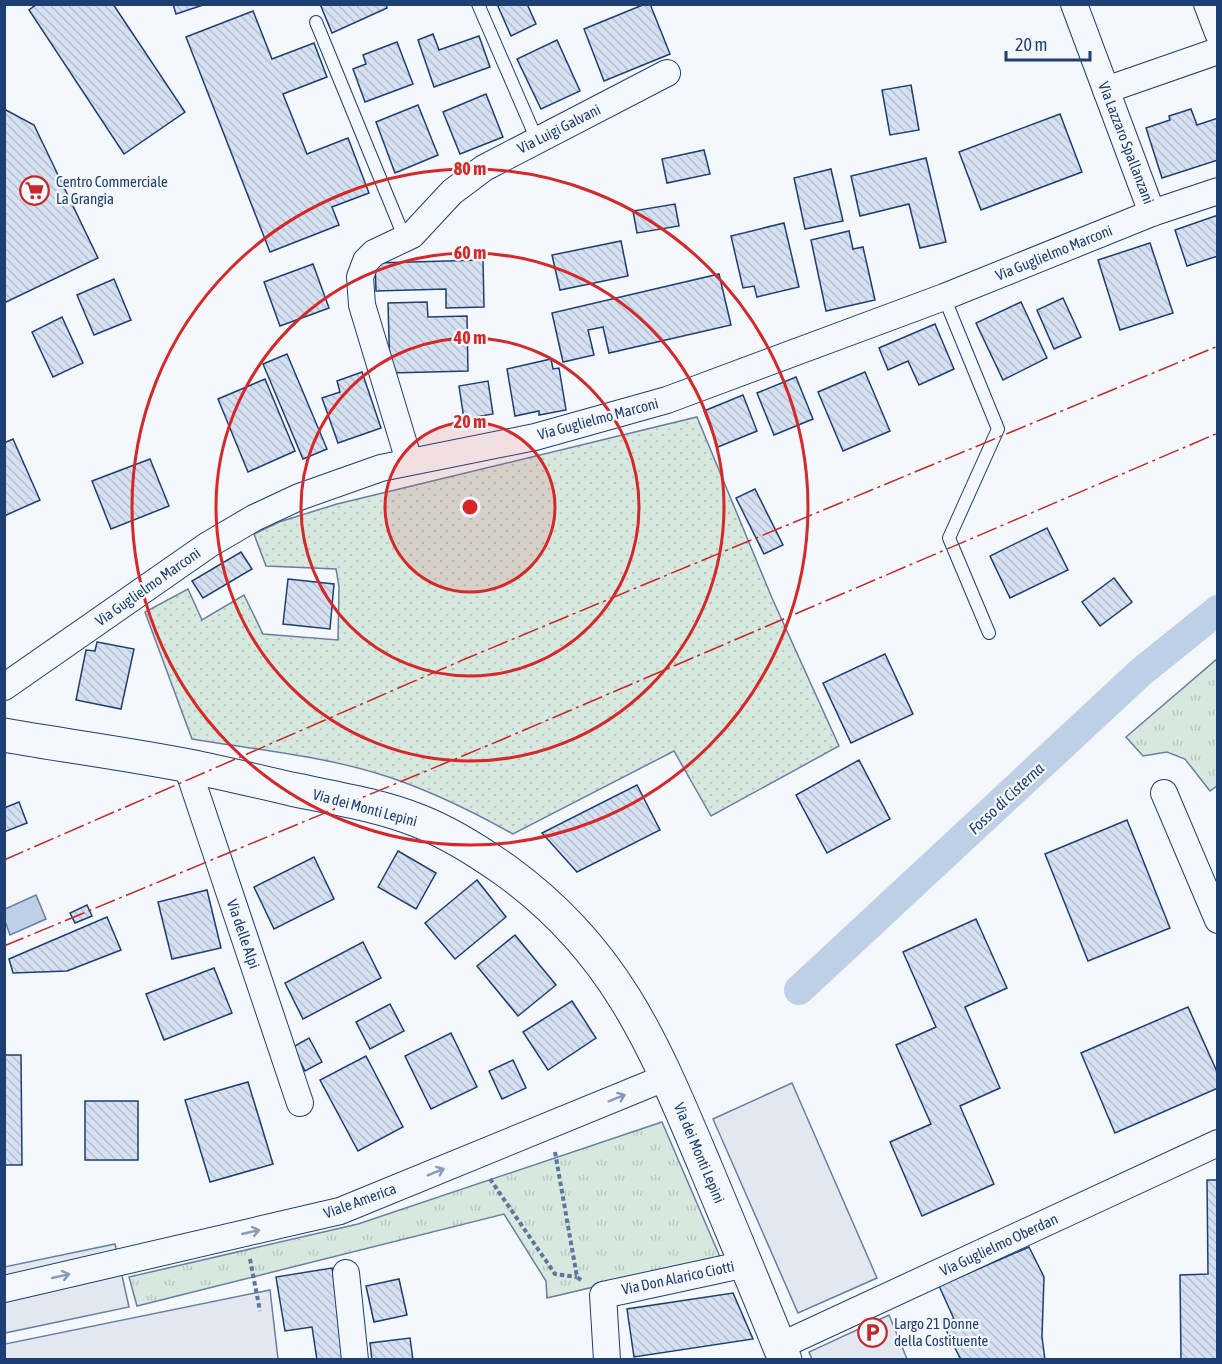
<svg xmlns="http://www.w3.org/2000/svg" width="1222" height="1364" viewBox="0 0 1222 1364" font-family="'Asap Condensed',sans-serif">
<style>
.grass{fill:url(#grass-dots);stroke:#687fa3;stroke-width:1.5}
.park{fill:url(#park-tufts);stroke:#687fa3;stroke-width:1.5}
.parking{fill:#e3e8f0;stroke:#687fa3;stroke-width:1.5}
.water{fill:#bed0e5;stroke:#687fa3;stroke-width:1.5}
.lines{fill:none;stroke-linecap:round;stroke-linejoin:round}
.canal{stroke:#bed0e5;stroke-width:30}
.building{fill:url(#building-back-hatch);stroke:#1d3f73;stroke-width:1.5}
.lane-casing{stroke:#1d3f73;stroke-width:14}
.street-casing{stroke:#1d3f73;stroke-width:28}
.secondary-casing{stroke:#1d3f73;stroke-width:35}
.path{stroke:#5e769c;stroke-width:4;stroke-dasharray:4.5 3;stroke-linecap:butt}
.lane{stroke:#f4f7fb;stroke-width:12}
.street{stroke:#f4f7fb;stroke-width:26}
.secondary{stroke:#f4f7fb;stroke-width:33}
.power{stroke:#c62828;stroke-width:1.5;stroke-dasharray:21 4.5 3 4.5;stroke-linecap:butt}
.oneway{stroke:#889bb7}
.ring{fill:none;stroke:#d62828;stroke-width:3}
.labels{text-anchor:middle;stroke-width:4.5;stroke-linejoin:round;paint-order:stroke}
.street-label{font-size:15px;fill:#1d3f73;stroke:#f4f7fb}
.poi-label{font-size:15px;fill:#1d3f73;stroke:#f4f7fb;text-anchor:start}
.water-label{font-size:16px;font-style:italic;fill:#1d3f73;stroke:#f4f7fb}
.centre{fill:#d62828;stroke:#f4f7fb;stroke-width:3}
.ring-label{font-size:18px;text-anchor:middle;font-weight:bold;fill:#d62828;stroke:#f4f7fb;stroke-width:4.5;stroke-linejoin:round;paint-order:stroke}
</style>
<defs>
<pattern id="grass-dots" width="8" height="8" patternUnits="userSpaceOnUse" patternTransform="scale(1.5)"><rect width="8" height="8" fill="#d7e8df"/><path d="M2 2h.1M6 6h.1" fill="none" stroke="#b8c8c3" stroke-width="1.8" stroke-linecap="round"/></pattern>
<pattern id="park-tufts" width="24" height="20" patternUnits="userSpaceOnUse" patternTransform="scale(1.5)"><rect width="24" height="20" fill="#d7e8df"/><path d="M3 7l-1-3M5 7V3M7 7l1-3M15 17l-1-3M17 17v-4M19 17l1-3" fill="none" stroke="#b8c8c3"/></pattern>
<pattern id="building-back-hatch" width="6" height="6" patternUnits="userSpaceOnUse" patternTransform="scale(1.5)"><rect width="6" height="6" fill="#d5e0f0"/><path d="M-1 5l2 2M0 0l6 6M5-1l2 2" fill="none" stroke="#b6c1d1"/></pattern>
</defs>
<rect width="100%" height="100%" fill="#f4f7fb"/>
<!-- grass -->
<path class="grass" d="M697,417l75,181 67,148 -128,70 -37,-65 -161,83c-43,-24 -90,-47 -137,-61 -60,-18 -124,-24 -184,-34l-47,-127 43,-23 14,31 42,-25 19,39 75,6 1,-53 -3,-18 -70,-3 -12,-32 25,-12 58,-18z"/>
<!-- park -->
<g class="park">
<polygon points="1217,659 1217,786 1210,791 1185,759 1167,752 1143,756 1126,737"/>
<polygon points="662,1122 720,1257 547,1298 546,1281 504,1214 137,1306 129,1277 358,1224"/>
</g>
<!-- parking -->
<g class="parking">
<polygon points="792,1083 877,1278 798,1313 713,1119"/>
<polygon points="115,1244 129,1307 5,1333 4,1267"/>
<polygon points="270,1290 278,1359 5,1359 5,1344"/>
<polygon points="889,1315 907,1359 812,1359 809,1352"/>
</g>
<!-- water -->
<polygon class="water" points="36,895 46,919 10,935 5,921 5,909"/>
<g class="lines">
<!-- canal -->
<polyline class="canal" points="799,990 1141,672 1218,610"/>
</g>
<!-- building -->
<g class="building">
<polygon points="37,4 113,4 185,112 124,154 29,10"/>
<polygon points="173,4 206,4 176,14"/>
<polygon points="320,4 386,4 387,8 332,33"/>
<polygon points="497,4 527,4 536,24 511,36"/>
<polygon points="645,4 650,4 670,54 604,81 584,29"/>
<polygon points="253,11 272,59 314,43 327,77 283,94 307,154 348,138 369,193 332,207 339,225 270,252 186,37"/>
<polygon points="433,34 439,50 479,36 490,67 434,87 418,40"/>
<polygon points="557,40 580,91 541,109 517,59"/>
<polygon points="397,42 413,84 365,102 353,69 366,64 363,55"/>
<polygon points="911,85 919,130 890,135 882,90"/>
<polygon points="486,94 503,137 460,154 443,112"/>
<polygon points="418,105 438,155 395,173 376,122"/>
<polygon points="4,109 34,125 98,258 4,303"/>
<polygon points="1191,109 1197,125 1218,118 1218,160 1162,178 1146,128 1170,120 1169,116"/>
<polygon points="1060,114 1082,172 981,210 959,152"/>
<polygon points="704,150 710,174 667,183 662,159"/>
<polygon points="926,158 946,242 920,248 909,204 860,216 851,176"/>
<polygon points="831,169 843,221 805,229 794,178"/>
<polygon points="675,204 679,226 637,233 633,211"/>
<polygon points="1218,215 1218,256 1187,266 1175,230"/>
<polygon points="784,223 799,287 757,297 754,286 743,288 731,236"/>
<polygon points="849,231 853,249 863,247 875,300 826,311 811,240"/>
<polygon points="621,241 628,276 560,290 552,255"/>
<polygon points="1150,243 1173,313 1120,330 1098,260"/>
<polygon points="483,260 484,307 446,308 446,289 376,291 375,263"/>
<polygon points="313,264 329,308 280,326 264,282"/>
<polygon points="719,274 731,325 609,353 603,327 588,330 594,355 563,362 552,313"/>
<polygon points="114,279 131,320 94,335 77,295"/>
<polygon points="1063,298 1081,337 1054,349 1037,310"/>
<polygon points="427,302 428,317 467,316 468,371 390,373 388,303"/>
<polygon points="1021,302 1047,358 1003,380 976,323"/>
<polygon points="62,317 83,363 53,377 32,332"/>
<polygon points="935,324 954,369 919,385 908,361 888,370 879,348"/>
<polygon points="287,354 327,449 303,459 263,364"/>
<polygon points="551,359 553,369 559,368 566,410 539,415 539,411 515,416 507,369"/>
<polygon points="362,372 381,428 338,443 322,398 340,392 337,381"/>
<polygon points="865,372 890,431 843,451 818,392"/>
<polygon points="796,377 813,419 774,435 757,393"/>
<polygon points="265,379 295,451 248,472 218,399"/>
<polygon points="488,381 493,414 464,419 459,386"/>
<polygon points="743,395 757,431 718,447 704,411"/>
<polygon points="13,439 40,500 4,516 4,443"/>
<polygon points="150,459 169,506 111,529 92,481"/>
<polygon points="755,489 783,545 764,554 736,498"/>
<polygon points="1047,528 1068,570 1010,598 990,556"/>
<polygon points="241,552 252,569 203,598 192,581"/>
<polygon points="1114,578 1132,602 1100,626 1082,602"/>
<polygon points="288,579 334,584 330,629 283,624"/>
<polygon points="97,642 134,649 121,709 76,700 86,650 95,651"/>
<polygon points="885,654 913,714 851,743 823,683"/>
<polygon points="859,760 890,819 827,853 796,795"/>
<polygon points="637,785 660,830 577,872 542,833"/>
<polygon points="19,802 27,823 4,832 4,808"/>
<polygon points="1127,820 1170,928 1088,961 1045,854"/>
<polygon points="398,851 436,873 416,909 378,887"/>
<polygon points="314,857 334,899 274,929 254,887"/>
<polygon points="477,880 506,917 455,959 425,923"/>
<polygon points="207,890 221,948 172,959 158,902"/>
<polygon points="87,905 92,916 75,923 70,913"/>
<polygon points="107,917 121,950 67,971 13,973 9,959"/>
<polygon points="976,919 1007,988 965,1007 1000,1088 960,1106 994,1184 922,1216 890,1142 931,1124 896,1045 936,1027 903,952"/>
<polygon points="515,935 556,985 518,1016 477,966"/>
<polygon points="363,942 381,978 303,1019 285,983"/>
<polygon points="214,968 232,1013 164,1040 146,994"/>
<polygon points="572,1001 596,1038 548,1070 523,1032"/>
<polygon points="390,1004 404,1031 370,1049 356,1022"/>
<polygon points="1188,1007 1218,1074 1218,1088 1115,1133 1081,1053"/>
<polygon points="451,1033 477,1087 431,1109 405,1056"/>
<polygon points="309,1038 322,1062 305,1071 293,1047"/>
<polygon points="4,1055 21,1055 22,1165 4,1165"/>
<polygon points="366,1056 403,1127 358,1151 320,1080"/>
<polygon points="513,1060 526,1088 502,1099 489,1071"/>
<polygon points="248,1082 273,1164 210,1182 185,1100"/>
<rect x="85" y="1101" width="53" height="59"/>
<polygon points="1207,1180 1218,1180 1218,1360 1181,1360 1180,1275 1208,1274"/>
<polygon points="1029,1247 1044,1277 1042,1337 1045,1360 961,1360 942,1322 954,1319 939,1286"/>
<polygon points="332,1268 348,1360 317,1360 312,1327 285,1331 276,1277"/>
<polygon points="399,1279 407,1315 374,1322 366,1286"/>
<polygon points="733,1293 753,1339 634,1357 627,1309"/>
<polygon points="410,1338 413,1360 372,1360 370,1343"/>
</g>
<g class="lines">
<defs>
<g id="lane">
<polyline points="478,4 537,140"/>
<polyline points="316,22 405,239"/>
<polyline points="944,297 998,429 949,538 989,633"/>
</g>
<g id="street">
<polyline points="1074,4 1152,213"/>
<polyline points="1207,4 1218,33"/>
<polyline points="1106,90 1218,51"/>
<polyline points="409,461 362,305 360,277 366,261 374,253 412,235 452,192 484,168 667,73"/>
<polyline points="4,687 208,545 254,518 299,497 381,468 535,437 667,400 944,297 1152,213 1218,191"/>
<polyline points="187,766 300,1103"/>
<polyline points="1164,793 1218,920"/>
<polyline points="346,1273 355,1360"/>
<polyline points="4,1289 340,1211 667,1077"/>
<polyline points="780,1346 1218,1143"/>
<polyline points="607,1360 603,1295 746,1264"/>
</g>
<path id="secondary" d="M4,735c62,11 124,19 185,31 34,7 68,15 102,23 43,9 88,16 128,32 31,12 59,30 86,49 111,80 149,175 200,296 27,65 54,129 80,194"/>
</defs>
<!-- lane casing -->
<use href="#lane" class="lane-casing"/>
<!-- street casing -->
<use href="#street" class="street-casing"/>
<!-- secondary casing -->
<use href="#secondary" class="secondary-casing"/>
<!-- path -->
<g class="path">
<polyline points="555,1152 577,1277 582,1281"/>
<polyline points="490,1179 555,1274 577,1277"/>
<polyline points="250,1259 260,1311"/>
</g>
<!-- lane -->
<use href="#lane" class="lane"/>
<!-- street -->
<use href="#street" class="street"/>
<!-- secondary -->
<use href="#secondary" class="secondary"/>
<!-- power -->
<g class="power">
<polyline points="4,860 465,659 1218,346"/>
<polyline points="4,946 501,740 1218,433"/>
</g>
</g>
<!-- one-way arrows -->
<defs><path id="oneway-shaft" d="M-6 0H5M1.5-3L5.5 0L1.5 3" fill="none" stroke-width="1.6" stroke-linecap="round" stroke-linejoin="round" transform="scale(1.5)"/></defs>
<g class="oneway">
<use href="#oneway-shaft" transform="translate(617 1098) rotate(-22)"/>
<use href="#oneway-shaft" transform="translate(436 1172) rotate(-22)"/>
<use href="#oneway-shaft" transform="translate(251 1232) rotate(-13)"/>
<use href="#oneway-shaft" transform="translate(61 1276) rotate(-13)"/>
</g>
<!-- distance rings -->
<circle cx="470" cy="507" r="85" fill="#d62828" fill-opacity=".12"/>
<g class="ring">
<circle cx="470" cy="507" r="85"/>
<circle cx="470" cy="507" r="169"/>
<circle cx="470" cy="507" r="254"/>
<circle cx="470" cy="507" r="338"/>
</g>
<!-- icons -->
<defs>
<symbol id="supermarket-ring" viewBox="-11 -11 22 22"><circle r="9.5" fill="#f4f7fb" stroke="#c62828" stroke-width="1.5"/><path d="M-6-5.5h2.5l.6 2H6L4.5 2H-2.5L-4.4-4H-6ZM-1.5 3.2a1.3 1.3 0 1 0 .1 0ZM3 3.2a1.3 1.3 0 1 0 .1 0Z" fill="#c62828"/></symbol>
<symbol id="parking-ring" viewBox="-11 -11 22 22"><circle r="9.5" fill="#f4f7fb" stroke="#c62828" stroke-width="1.5"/><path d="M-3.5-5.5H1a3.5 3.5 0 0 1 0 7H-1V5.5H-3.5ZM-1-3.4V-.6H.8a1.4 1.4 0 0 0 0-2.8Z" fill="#c62828"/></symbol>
</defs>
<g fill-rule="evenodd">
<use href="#supermarket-ring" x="18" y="174" width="33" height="33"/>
<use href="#parking-ring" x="856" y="1316" width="33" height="33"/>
</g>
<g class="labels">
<!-- street labels -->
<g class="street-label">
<text transform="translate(559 129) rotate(-27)" y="5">Via Luigi Galvani</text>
<text transform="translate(1126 143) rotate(69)" y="5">Via Lazzaro Spallanzani</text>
<text transform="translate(1054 253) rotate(-22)" y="5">Via Guglielmo Marconi</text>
<text transform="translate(598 419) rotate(-15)" y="5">Via Guglielmo Marconi</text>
<text transform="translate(148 587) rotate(-35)" y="5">Via Guglielmo Marconi</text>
<text transform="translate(365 808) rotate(15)" y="5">Via dei Monti Lepini</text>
<text transform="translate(243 934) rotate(71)" y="5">Via delle Alpi</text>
<text transform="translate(699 1153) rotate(67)" y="5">Via dei Monti Lepini</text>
<text transform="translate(360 1201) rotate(-20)" y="5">Viale America</text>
<text transform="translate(999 1245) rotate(-25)" y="5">Via Guglielmo Oberdan</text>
<text transform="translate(678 1278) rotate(-12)" y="5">Via Don Alarico Ciotti</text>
</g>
<!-- poi labels -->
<g class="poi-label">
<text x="56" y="187">Centro Commerciale<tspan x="56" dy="17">La Grangia</tspan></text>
<text x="894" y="1329">Largo 21 Donne<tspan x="894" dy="17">della Costituente</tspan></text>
</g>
<!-- water labels -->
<g class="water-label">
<text transform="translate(1006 798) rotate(-43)" y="6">Fosso di Cisterna</text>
</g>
</g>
<circle cx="470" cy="507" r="9" class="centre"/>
<g class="ring-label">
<text x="470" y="175">80 m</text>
<text x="470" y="259">60 m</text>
<text x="470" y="344">40 m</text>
<text x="470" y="428">20 m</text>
</g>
<!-- border -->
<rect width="1222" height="1364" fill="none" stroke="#1d3f73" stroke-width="12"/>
<!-- scale -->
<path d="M1006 51v9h84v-9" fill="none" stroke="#1d3f73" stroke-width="3"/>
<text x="1015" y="51" font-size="18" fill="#1d3f73" stroke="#f4f7fb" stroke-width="4.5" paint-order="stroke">20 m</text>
</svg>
